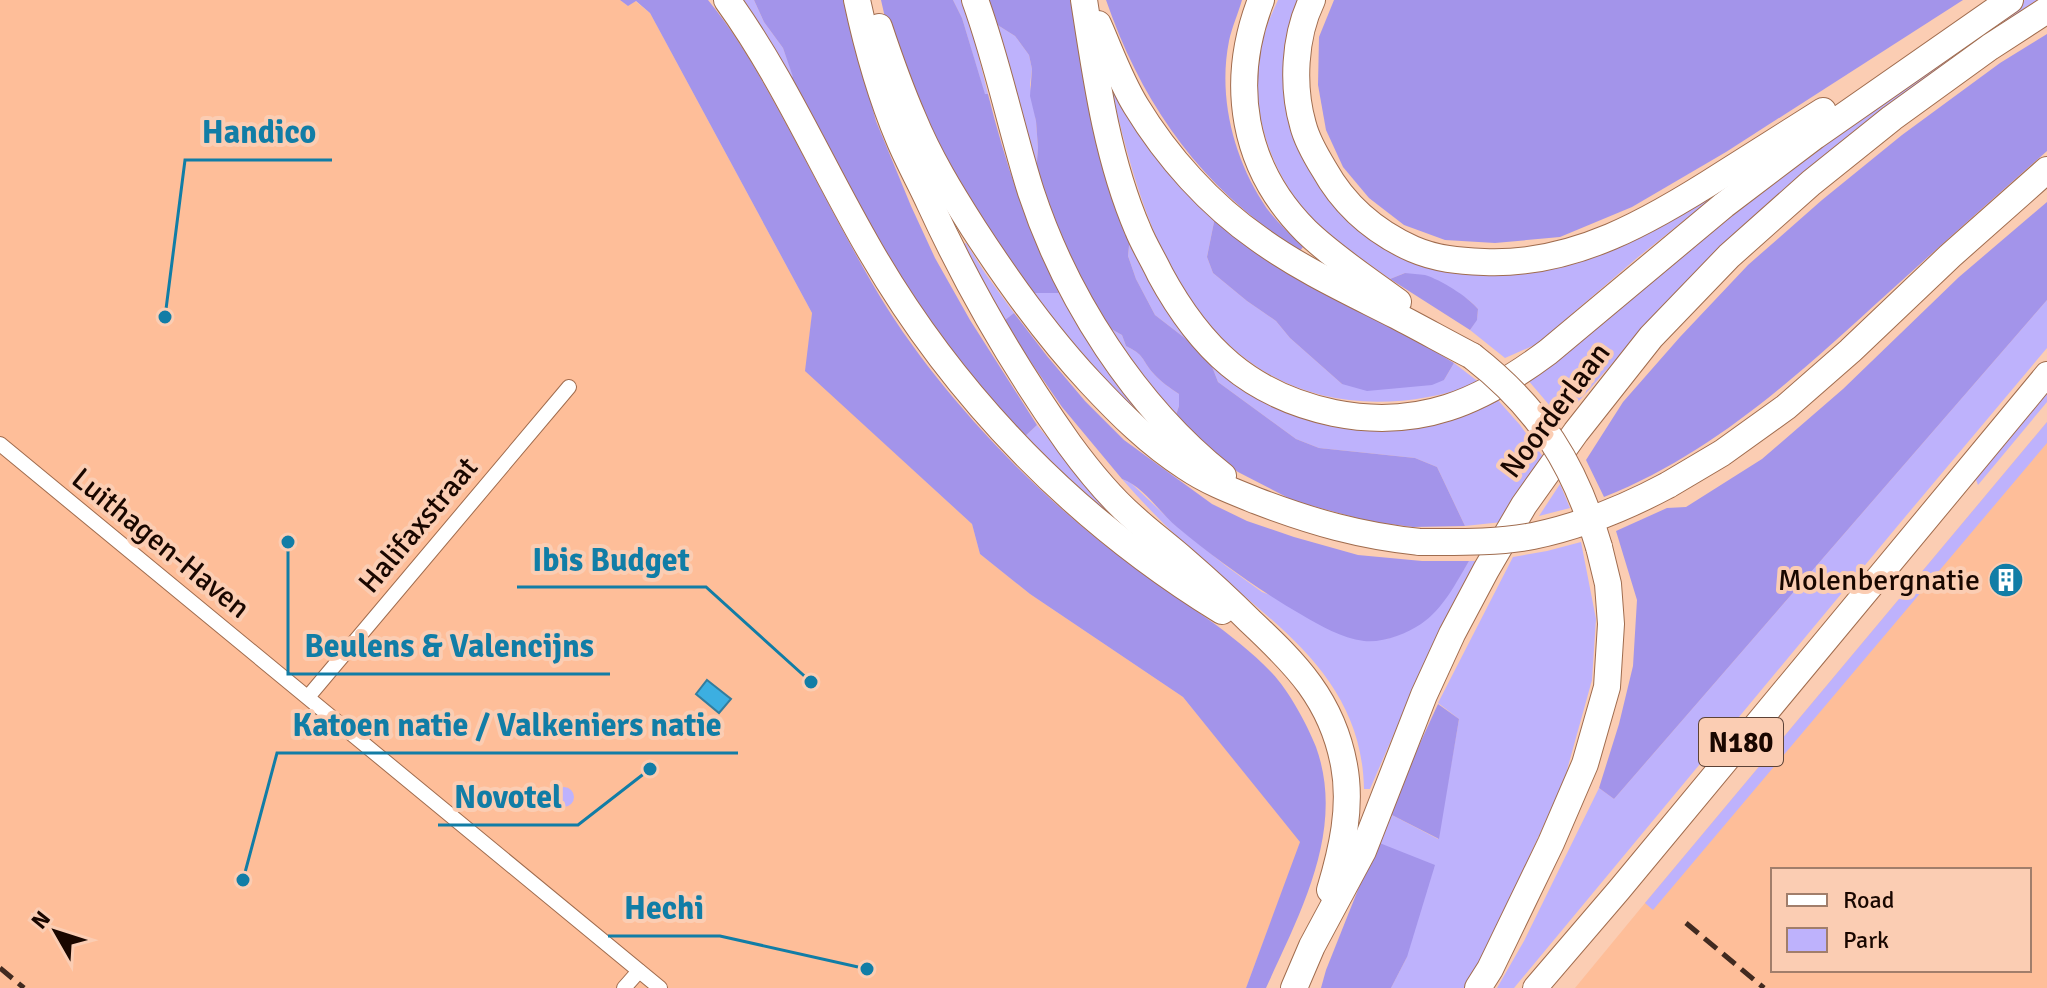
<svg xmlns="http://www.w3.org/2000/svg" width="2047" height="988" viewBox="0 0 2047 988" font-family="Signika,sans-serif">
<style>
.built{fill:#febe99;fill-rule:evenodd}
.green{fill:#beb2fc}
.forest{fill:#a394ea}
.water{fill:#3cafe1;stroke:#327d9e;stroke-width:2}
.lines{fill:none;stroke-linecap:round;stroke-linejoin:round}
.street-casing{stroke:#a06c4e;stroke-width:16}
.primary-casing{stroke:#a06c4e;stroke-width:26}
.highway-casing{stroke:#a06c4e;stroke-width:28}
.street{stroke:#fff;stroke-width:14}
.primary{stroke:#fff;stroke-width:24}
.highway{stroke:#fff;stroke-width:26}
.rail{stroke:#412a20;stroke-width:5;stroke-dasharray:16 8;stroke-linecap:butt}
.highway-bridge-casing{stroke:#a06c4e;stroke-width:28;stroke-linecap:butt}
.highway-bridge{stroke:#fff;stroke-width:26}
.labels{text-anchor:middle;stroke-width:8;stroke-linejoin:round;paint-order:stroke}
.shield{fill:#fbcdb3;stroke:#5d4236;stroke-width:2}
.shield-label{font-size:28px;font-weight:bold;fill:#190700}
.street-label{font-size:30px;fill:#190700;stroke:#fbcdb3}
.poi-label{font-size:30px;fill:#190700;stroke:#fbcdb3;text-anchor:end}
.leader{fill:none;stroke:#117da6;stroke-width:3}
.callout-dot{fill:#117da6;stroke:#fbcdb3;stroke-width:3}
.callout-label{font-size:32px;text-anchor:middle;font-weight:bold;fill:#117da6;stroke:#fbcdb3;stroke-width:8;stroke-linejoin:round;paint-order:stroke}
</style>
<rect width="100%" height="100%" fill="#fbcdb3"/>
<!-- built -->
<g class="built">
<polygon points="0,0 620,0 628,6 635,1 650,13 812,313 806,371 972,524 980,554 1030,594 1183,697 1301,842 1246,988 0,988"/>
<path d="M2047,422v566h-472l70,-85zM1773,870h256v100h-256z"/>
</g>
<!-- green -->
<g class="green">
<polygon points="738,0 754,0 764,22 783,48 794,78 785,72"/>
<polygon points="953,0 961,0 971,26 988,94 985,95 962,18"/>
<path d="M1278,0h26l-14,55 46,148 160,68 235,-88 -94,75 -100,86 -32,14 -35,-28 7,-11 1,-10c-18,-21 -48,-27 -73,-36l-15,6c-22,-16 -44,-30 -65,-48 -55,-48 -83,-131 -59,-202 3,-10 8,-20 12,-29z"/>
<polygon points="2025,0 2037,0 1984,35 1635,338 1562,420 1527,379 1660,267 1979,29"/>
<polygon points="996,24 1015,36 1029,55 1032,69 1030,85 1036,121 1038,148 1036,174"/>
<path d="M1108,76l107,141 -8,40 6,16 34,28 29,20 14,17 52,46 102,-4 10,-17 26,20c-110,39 -218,20 -287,-80 -47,-66 -66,-149 -85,-227z"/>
<polygon points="1130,236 1150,280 1294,411 1496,398 1520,425 1544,458 1502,522 1465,526 1437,467 1415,458 1319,448 1296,439 1218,382 1208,356 1155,315 1136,279 1128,256"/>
<polygon points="966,243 985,273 1014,313 1005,320 963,244"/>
<polygon points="1029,293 1059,293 1103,366 1153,424 1150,430 1103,384"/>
<polygon points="2047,300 2047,348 1900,523 1514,988 1497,988 1524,941 1599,788 1614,799"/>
<path d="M1104,325l18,10 4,11c19,9 15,13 27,27 8,9 17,15 26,21v12l-4,12z"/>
<polygon points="2047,391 2047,402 1978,485 1975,477"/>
<polygon points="2047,422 2047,443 1653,910 1645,903"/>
<polygon points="1037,425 1065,459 1139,540 1021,440"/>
<path d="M1122,479l9,4 43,41 52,42 36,26 124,47c47,-14 59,-39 83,-78h10l-60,115 -49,113h-6c-2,-108 -83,-160 -155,-223 -31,-27 -60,-56 -87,-87z"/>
<polygon points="1560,484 1570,508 1539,516"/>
<polygon points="1581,542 1596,619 1592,680 1564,781 1487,949 1464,988 1391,988 1407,957 1377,842 1388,813 1438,839 1459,719 1438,703 1513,557 1547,551"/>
<circle cx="564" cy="797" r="10"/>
</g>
<!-- forest -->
<g class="forest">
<path d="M620,0h88c28,34 49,71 70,109 32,58 61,117 94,174 38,66 88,126 141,180 38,38 78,73 122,105 46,34 97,63 137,105 17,18 35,51 44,74 30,83 -16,166 -50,241h-20l54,-146 -117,-145 -153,-103 -50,-40 -8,-30 -167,-153 7,-58 -162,-300 -14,-12 -8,5z"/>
<polygon points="754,0 843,0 876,121 911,206 935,258 970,320 1037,425 1021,440 923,321 785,72 793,77 783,48 764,22"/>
<path d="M881,0h72l9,18 23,76h3c17,69 40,135 71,199h-30l-31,-45 -64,-109 -48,-117z"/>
<path d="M987,0h83l60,236 -2,20 8,23 19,36 53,41 10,26 78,57 23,9 96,10 22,9 28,59 -52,1 -32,-4 -24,-5 -63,-17 -56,-29 -37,-27 -26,-27 4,-12v-12c-9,-6 -18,-12 -26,-21 -12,-14 -8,-18 -27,-27l-4,-11 -18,-10 -24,-43 -44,-108 2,-26 -2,-27 -6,-25 2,-27 -3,-14 -14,-19 -19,-12z"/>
<path d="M1106,0h136c-4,14 -10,27 -13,41 -11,55 4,114 33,160 10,17 27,32 41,46l-3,4c-97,-61 -157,-144 -194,-251z"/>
<polygon points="1334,0 1963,0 1726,152 1632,207 1560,237 1495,243 1445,240 1404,225 1369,198 1343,167 1326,130 1318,85 1319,37"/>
<path d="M2047,34v117c-53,47 -106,94 -159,142 -87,79 -173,160 -284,204l-18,-37 37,-58 57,-65 68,-72 74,-65 80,-65 98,-72z"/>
<polygon points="2047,202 2047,300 1614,799 1599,788 1619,724 1633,666 1637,600 1616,531 1667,508 1686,507 1762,459 1843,389 1959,277"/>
<polygon points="1215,217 1454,363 1444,380 1432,385 1367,391 1342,384 1290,338 1276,321 1247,301 1213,273 1207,257"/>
<path d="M1405,273c6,1 14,1 20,2 16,5 42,21 53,34l-1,11 -7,10 -80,-51z"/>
<path d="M1014,313l33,43 38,45 39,39 88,64 35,17 47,16 64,18 64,6h47c-13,22 -26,48 -48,63 -15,10 -38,19 -57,17 -23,-3 -43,-15 -62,-26 -45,-26 -85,-55 -125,-88 -18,-15 -33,-40 -55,-48l-60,-72 -34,-49 -23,-38z"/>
<polygon points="1438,704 1459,719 1439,839 1388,813"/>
<polygon points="1377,842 1435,865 1407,957 1391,988 1321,988 1326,970"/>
</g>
<!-- water -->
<polygon class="water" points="707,680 731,699 719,713 696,694"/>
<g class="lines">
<defs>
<g id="street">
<polyline points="0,444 660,988"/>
<polyline points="308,697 569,387"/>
<polyline points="624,988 639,971"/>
</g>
<polyline id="primary" points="1535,988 1619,890 2047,374"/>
<g id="highway">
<path d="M727,0c57,79 95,168 144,252 85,147 206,270 351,359"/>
<path d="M857,0c10,47 23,94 42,139 9,22 21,43 31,65 39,85 85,164 139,240 19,26 40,52 64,73 16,15 34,28 51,43 22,19 45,40 66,61 46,43 82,79 94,144 8,42 -2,85 -14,125"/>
<path d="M975,0c23,63 36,129 56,192 35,106 104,214 192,284"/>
<path d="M1084,0c12,78 23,158 54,230 6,15 15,29 22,44 40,74 89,121 174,139 85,17 147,-11 214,-61l176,-147 91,-69 195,-136"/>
<path d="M1261,0c-32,83 -19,167 45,231 28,27 61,48 92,71"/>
<path d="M1312,0c-18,37 -20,87 -9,125 4,16 13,31 21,44 20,36 51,63 89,80 23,10 46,12 71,13 90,4 168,-42 241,-89 33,-21 65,-41 98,-62"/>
<path d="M1098,24c12,27 22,56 38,82 31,51 74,99 123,133 43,31 91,53 138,77 25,13 50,27 75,40"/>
<path d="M879,27c10,30 21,61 34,91 16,39 38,75 61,111 35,54 73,107 117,154 29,31 59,61 95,84 22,15 46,24 71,34 55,21 104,35 163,41"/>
<polyline points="1668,485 1722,453 1786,407 1850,351 1950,256 2047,170"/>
<polyline points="1294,988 1312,946 1363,851 1424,695 1452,634 1486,570 1524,505 1576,432 1651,337 1729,256 1811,183 1892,118 1990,47 2047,10"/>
<polyline points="1478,988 1490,969 1551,843 1585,764 1607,687 1611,624 1608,584 1599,547"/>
</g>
</defs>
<!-- street casing -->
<use href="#street" class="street-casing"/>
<!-- primary casing -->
<use href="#primary" class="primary-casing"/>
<!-- highway casing -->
<use href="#highway" class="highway-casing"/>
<!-- street -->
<use href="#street" class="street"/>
<!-- primary -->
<use href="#primary" class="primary"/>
<!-- highway -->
<use href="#highway" class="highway"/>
<!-- rail -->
<g class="rail">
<polyline points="1686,923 1764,988"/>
<polyline points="0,968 24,988"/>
</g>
<defs>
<g id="highway-bridge">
<path d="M1472,356c68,53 103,109 127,191"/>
<path d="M1420,542c38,0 76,1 113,-6 48,-10 92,-28 135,-51"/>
</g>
</defs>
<!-- highway-bridge casing -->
<use href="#highway-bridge" class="highway-bridge-casing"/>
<!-- highway-bridge -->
<use href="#highway-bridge" class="highway-bridge"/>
</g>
<!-- icons -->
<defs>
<symbol id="building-disc" viewBox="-11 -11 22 22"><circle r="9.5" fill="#117da6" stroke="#fbcdb3"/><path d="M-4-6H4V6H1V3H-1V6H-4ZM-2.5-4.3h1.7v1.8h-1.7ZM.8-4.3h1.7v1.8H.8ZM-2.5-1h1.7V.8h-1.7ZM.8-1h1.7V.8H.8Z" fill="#fff"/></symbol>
</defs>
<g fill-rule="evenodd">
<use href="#building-disc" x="1986" y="560" width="40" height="40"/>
</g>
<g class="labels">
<!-- shield labels -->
<rect class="shield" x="1699" y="718" width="84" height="48" rx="6"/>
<g class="shield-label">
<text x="1741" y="752">N180</text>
</g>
<!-- street labels -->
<g class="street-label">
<text transform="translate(1555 410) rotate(-53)" y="10">Noorderlaan</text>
<text transform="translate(418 525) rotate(-50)" y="10">Halifaxstraat</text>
<text transform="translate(161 543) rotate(39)" y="10">Luithagen-Haven</text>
</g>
<!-- poi labels -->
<g class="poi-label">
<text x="1980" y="590">Molenbergnatie</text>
</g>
</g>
<!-- callouts -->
<path class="leader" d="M165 317L185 160H332M811 682L706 587H517M288 542L288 674H610M243 880L277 753H738M650 769L578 825H438M867 969L720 936H608"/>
<g class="callout-dot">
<circle cx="165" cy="317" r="8"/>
<circle cx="811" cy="682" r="8"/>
<circle cx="288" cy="542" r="8"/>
<circle cx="243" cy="880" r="8"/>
<circle cx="650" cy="769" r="8"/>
<circle cx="867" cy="969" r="8"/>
</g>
<g class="callout-label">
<text x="259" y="143">Handico</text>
<text x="611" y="571">Ibis Budget</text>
<text x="449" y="657">Beulens &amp; Valencijns</text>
<text x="507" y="736">Katoen natie / Valkeniers natie</text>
<text x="508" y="808">Novotel</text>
<text x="664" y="919">Hechi</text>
</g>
<!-- legend -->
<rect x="1771" y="868" width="260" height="104" fill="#fbcdb3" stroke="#a17e6b" stroke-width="2"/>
<rect x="1787" y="894" width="40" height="12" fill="#ffffff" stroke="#a17e6b" stroke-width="2"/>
<text x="1843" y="908" font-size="24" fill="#190700">Road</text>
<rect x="1787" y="928" width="40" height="24" fill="#beb2fc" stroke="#a17e6b" stroke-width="2"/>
<text x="1843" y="948" font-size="24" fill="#190700">Park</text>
<!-- north arrow -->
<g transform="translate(56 932) rotate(309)" stroke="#fbcdb3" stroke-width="6" paint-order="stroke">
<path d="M0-6L14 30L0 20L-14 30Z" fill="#190700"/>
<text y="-12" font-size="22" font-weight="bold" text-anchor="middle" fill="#190700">N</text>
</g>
</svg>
